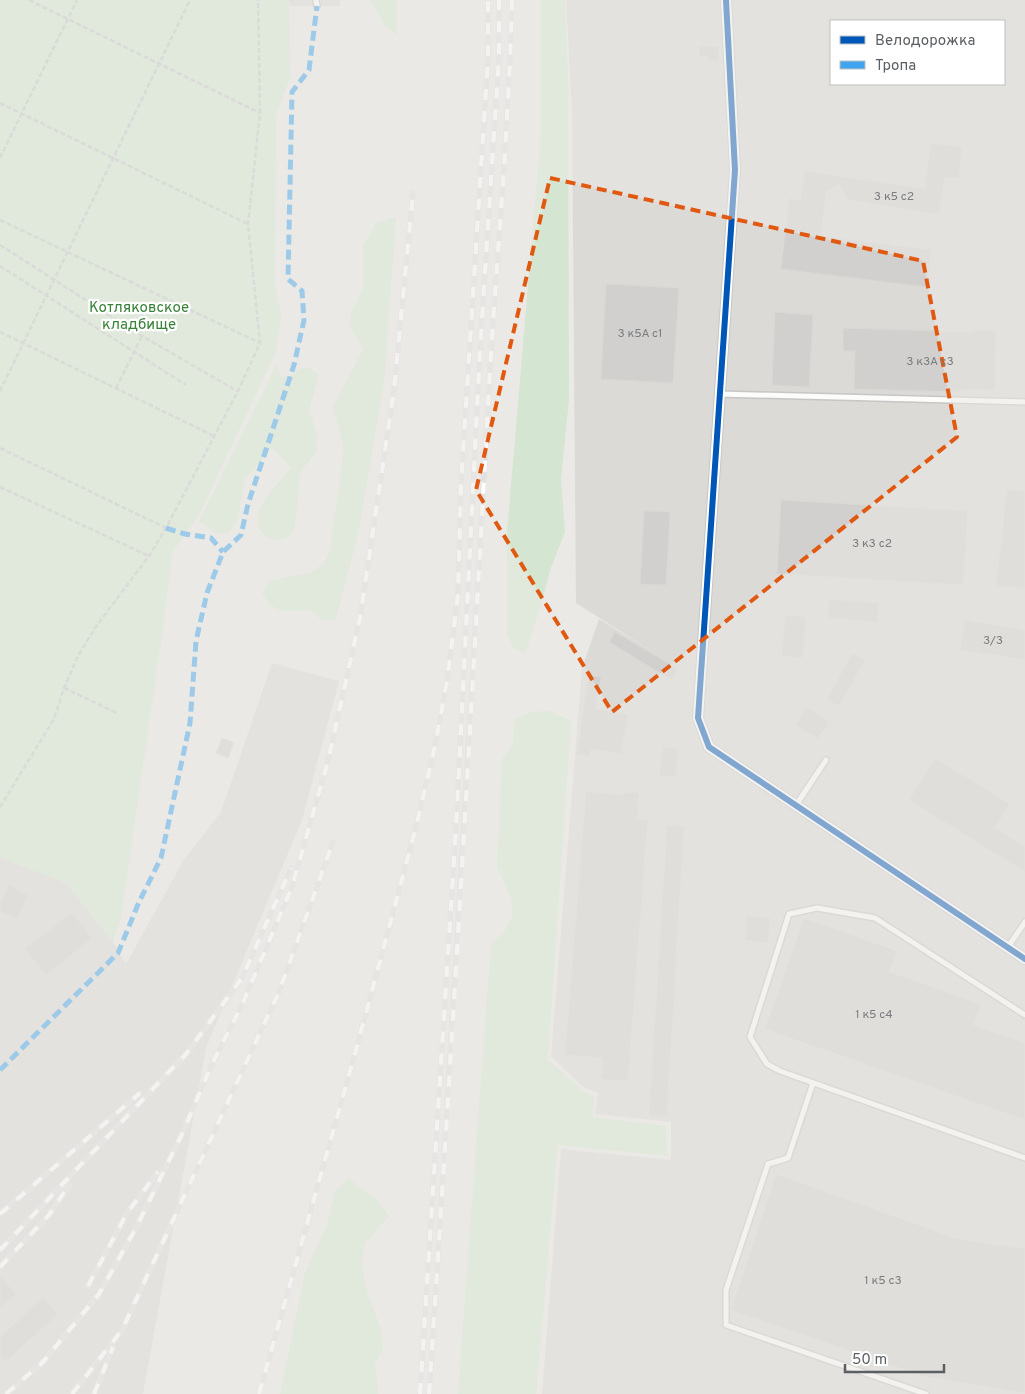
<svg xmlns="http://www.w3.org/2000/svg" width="1025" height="1394" viewBox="0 0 1025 1394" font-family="Overpass,sans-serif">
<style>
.industrial{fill:#dcdad6;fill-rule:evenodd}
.green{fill:#d4e6d1}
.building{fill:#d1d0ce;stroke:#dad8d4}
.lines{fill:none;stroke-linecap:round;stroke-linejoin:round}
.service-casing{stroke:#c6c6c6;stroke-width:8}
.minor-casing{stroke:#c6c6c6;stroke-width:12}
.path{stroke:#c5cac8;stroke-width:2.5;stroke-dasharray:5 2.5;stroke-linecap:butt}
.service{stroke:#fcfcfb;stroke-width:5}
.minor{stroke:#fcfcfb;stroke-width:10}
.rail-casing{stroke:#e2e1e2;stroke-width:5.5}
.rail{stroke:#fff;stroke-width:4;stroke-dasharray:11;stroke-linecap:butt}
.quiet{stroke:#40a5ee;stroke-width:5;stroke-dasharray:10 5;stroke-linecap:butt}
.cycleway-casing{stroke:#fff;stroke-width:9}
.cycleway{stroke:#0057b8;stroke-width:6}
.marked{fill:none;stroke:#e15910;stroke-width:4;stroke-dasharray:10 6;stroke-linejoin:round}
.labels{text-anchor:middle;stroke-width:4.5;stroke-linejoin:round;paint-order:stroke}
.number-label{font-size:12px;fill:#7a7c7f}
.park-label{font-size:15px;fill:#3a823a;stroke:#fff}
</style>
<rect width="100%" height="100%" fill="#ebe9e5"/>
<!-- industrial -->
<g class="industrial">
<polygon points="289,0 340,0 340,6 290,6"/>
<path d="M566,0h459v1394h-483l19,-245 110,11v-38l-76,-8 3,-21 -15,-6 -32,-31 31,-388 17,-49 54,33 -77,-49 -4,-491zM831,21h173v63h-173z"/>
<polygon points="272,663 339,681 302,820 206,1048 143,1394 0,1394 0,857 66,883 113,942 126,964 183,861 221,812"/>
</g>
<!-- green -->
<g class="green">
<polygon points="0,0 289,0 290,78 276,115 275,286 281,315 276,352 200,513 172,553 164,621 121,918 113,942 66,883 0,857"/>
<polygon points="370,0 397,0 397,34 386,28"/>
<polygon points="541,0 565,0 568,76 569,400 561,480 565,532 550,570 542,602 525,654 513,647 507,633 507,532 541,132"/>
<polygon points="396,217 384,383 358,535 335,621 321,619 311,611 282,611 270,605 262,593 269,581 312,572 325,562 330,549 344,449 333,407 363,349 350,326 351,313 363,289 363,246 376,223"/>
<path d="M277,364l4,13 13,-2 4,-6 10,-2 11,8 -10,35 9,27 -2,15 -16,21 -5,54 -8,11 -14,3c-3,-2 -9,-6 -12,-9 -13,-22 17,-48 30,-64l-19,-20 -27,31 -8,43 -9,11h-13l-16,-12z"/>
<polygon points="550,711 571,721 548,1060 583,1091 594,1096 593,1117 666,1126 667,1156 558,1145 536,1394 458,1394 491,944 504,932 513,915 511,898 497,867 502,759 513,744 514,719 532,712"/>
<polygon points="349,1179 379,1201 389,1216 365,1243 361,1262 368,1295 381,1329 383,1348 375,1364 378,1394 280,1394 305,1273 326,1227 335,1191"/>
</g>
<!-- building -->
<g class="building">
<polygon points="699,46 719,46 718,61 707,61 707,56 699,56"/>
<polygon points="930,143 962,147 959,178 945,177 939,214 849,200 838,184 826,192 821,236 931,250 927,287 781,269 789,198 800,200 805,171 925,189"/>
<polygon points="606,284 679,288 673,383 601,379"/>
<polygon points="775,312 813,315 809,387 772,385"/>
<polygon points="843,328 972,332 972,330 996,330 995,390 961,389 961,392 854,389 855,351 843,351"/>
<polygon points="1007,490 1025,491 1025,588 996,586"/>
<polygon points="781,500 968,511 963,585 777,574"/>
<polygon points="644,511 670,512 666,585 640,584"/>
<polygon points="829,599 878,603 877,622 828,618"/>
<polygon points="785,615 806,617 803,658 782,656"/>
<polygon points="965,620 1025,630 1025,660 960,650"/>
<polygon points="615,632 678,669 672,680 609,642"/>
<polygon points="852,653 865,660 839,706 827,699"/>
<polygon points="588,675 601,677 596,709 628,714 621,754 591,749 590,756 577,754"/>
<polygon points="807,707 829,722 817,739 795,725"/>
<polygon points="222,738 234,743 228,758 216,753"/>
<polygon points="663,747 679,749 676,777 659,775"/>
<polygon points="935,758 1010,804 995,828 1025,847 1025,872 909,800"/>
<polygon points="586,792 623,795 624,792 639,793 637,819 648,819 628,1081 601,1079 603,1058 565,1055"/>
<polygon points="667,825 684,826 667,1116 649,1115"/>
<polygon points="9,885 28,895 17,919 0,911 0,904"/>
<polygon points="72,913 92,938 46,975 25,949"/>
<polygon points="747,916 770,918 768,943 745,940"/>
<polygon points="804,918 897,951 889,972 981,1004 973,1025 1025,1043 1025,1120 765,1029"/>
<polygon points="776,1174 955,1238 1025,1249 1025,1393 926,1377 731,1310"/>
<polygon points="0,1276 16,1294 0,1309"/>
<polygon points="43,1298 58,1314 5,1362 0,1356 0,1337"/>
</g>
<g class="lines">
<defs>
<g id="service">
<polyline points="316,0 317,6"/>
<polyline points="720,394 1025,402"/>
<polyline points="796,805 826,760"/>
<polyline points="1008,947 1025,922"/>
<polyline points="1025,1015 875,918 817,908 789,914 750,1037 767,1064 780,1071 1025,1158"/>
<polyline points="813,1083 788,1158 768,1164 726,1290 726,1325 926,1394"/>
</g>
<polyline id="minor" points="726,0 735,170 698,718 709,747 1025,959"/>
</defs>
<!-- service casing -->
<use href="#service" class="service-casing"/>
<!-- minor casing -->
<use href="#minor" class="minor-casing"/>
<!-- path -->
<g class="path">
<polyline points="29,0 260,113"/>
<polyline points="0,103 248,224"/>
<polyline points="0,158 77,0"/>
<polyline points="0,220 260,343"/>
<polyline points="0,245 142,336 237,391"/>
<polyline points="0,266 186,385"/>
<polyline points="0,332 214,436"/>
<polyline points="116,388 142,336"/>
<polyline points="0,391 190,0"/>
<polyline points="0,448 166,528"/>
<polyline points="0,487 149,556"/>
<polyline points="64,688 117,713"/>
<polyline points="0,807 54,719 64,688 78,656 97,625 149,556 166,528 238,391 260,343 248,224 260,113 258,0"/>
</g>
<!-- service -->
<use href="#service" class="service"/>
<!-- minor -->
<use href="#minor" class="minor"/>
<defs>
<g id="rail">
<polyline points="0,1214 140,1093"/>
<polyline points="0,1250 186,1054 242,978 291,868"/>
<polyline points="0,1267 49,1215 69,1185"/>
<polyline points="88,1286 127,1213 158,1172"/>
<polyline points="6,1394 43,1362 99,1294 136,1228 183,1132 212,1064 242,1005 292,887 328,761 360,618 394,390 413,193"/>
<polyline points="72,1394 122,1330 279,992 333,842"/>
<polyline points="94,1394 113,1347"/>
<polyline points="259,1394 356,1050 415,831 435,746 447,681 458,595 461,484 488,58 488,0"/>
<polyline points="420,1394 456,828 480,350 499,57 499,0"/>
<path d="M429,1394c22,-329 41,-658 59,-988 7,-135 21,-270 24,-406"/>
</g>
</defs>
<!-- rail casing -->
<use href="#rail" class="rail-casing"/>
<!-- rail -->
<use href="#rail" class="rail"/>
<!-- quiet -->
<g class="quiet">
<polyline points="166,528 185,534 211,538 223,552"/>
<polyline points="0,1070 118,953 139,902 161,858 190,723 196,641 207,593 223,552 241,535 248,504 294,365 304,320 302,291 288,279 292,92 309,70 317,6"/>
</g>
<defs>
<polyline id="cycleway" points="726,0 735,170 698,718 709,747 1025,959"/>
</defs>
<!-- cycleway casing -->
<use href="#cycleway" class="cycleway-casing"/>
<!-- cycleway -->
<use href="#cycleway" class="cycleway"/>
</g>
<!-- marked area -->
<path d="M0 0H1025V1394H0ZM550,178l373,83 34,176 -345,275 -136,-222z" fill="#ebe9e5" fill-opacity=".55" fill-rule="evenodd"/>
<path class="marked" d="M550,178l373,83 34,176 -345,275 -136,-222z"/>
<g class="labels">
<!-- number labels -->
<g class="number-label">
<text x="894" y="200">3 к5 с2</text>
<text x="640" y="337">3 к5А с1</text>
<text x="930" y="365">3 к3А с3</text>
<text x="872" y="547">3 к3 с2</text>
<text x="993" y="644">3/3</text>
<text x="874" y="1018">1 к5 с4</text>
<text x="883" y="1284">1 к5 с3</text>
</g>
<!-- park labels -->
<g class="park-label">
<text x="139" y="312">Котляковское<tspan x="139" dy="17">кладбище</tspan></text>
</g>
</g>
<!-- legend -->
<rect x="830" y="20" width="175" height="65" fill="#ffffff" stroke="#bdbfc1"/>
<rect x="840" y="36" width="25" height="8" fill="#0057b8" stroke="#bdbfc1"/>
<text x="875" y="45" font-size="15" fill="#5b5f63">Велодорожка</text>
<rect x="840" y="61" width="25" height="8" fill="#40a5ee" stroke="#bdbfc1"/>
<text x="875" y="70" font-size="15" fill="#5b5f63">Тропа</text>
<!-- scale -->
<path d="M845 1364v8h99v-8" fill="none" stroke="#5b5f63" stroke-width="2.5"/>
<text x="852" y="1364" font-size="15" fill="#5b5f63" stroke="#ffffff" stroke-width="4" paint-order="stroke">50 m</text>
</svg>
